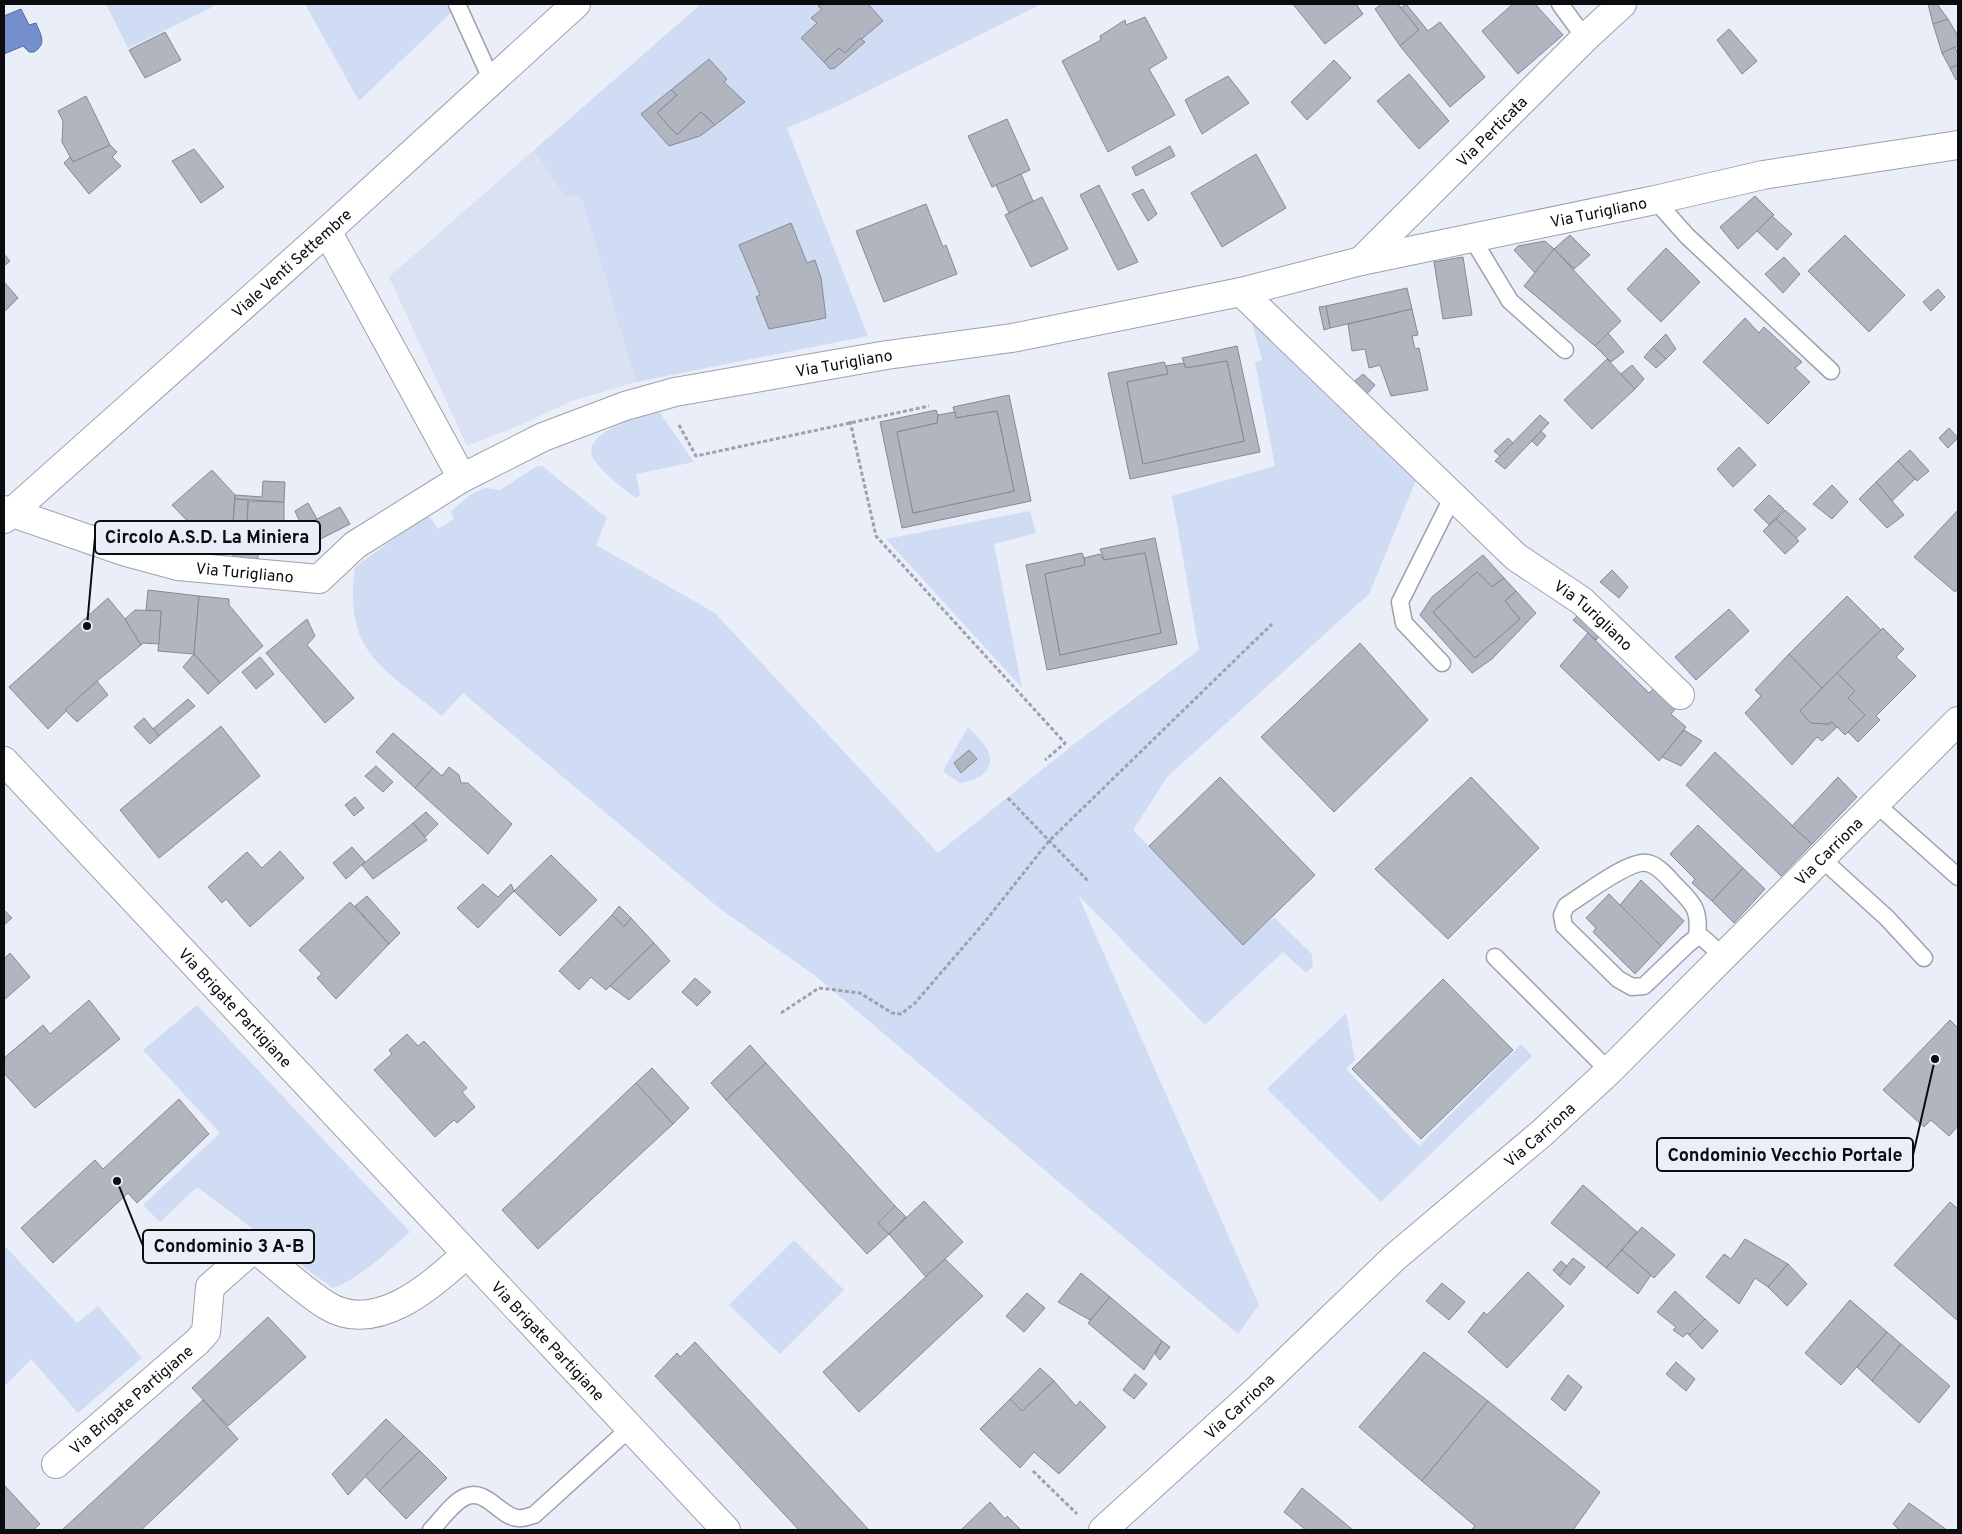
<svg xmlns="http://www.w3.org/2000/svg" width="1962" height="1534" viewBox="0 0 1962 1534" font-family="Overpass,sans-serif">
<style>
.built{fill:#d9e1f2}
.green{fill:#d0dbf4}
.water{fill:#748fce;stroke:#546895}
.building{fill:#b0b5bf;stroke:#858993}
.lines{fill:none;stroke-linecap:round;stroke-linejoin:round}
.lane-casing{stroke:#9da1ac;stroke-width:19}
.street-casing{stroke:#9da1ac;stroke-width:30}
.secondary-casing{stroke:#9da1ac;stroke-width:30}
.path{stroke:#9da1a9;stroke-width:3;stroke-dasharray:4 2.5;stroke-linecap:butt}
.lane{stroke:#fff;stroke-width:16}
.street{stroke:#fff;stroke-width:28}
.secondary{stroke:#fff;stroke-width:28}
.labels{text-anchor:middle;stroke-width:4;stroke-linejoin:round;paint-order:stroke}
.street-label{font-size:16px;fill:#0b0c10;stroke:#e9eef9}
.leader{fill:none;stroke:#0b0c10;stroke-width:2}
.callout-dot{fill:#0b0c10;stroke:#e9eef9;stroke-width:2}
.callout{fill:#e9eef9;stroke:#0b0c10;stroke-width:2}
.callout-label{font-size:18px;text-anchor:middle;font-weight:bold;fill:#0b0c10}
</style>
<rect width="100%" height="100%" fill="#e9eef9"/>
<!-- built -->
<polygon class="built" points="534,150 565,197 581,196 636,382 572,401 520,425 467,446 389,277"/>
<!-- green -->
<g class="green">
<polygon points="106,4 212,4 213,7 128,48"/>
<polygon points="305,4 453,4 455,9 359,101"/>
<polygon points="701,4 1041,4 840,105 787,128 868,336 636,382 581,196 565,197 534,150"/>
<path d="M1250,315l169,158 -50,121 -201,182 -35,54 110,114 31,-27 38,37 1,12 -7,7 -23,-21 -78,73 -127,-130 181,410 -21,29 -421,-357 -98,-69 -256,-215 -21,23c-25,-21 -64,-45 -79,-74 -11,-20 -12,-53 -8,-75l73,-53 10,15 16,-10 -3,-8 19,-16 15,-7 15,2 37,-24h5l65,52 -11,27 119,68 223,240 135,-108 126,-95 -27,-154 103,-30 -20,-104 7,-2z"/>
<path d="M658,410l36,52 -58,12 4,21 -5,3c-13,-11 -30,-23 -40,-37 -20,-27 45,-44 63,-51z"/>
<polygon points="1030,511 1036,533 994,544 1022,688 886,539"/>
<path d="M968,727c7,8 16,15 20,24 9,21 -14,31 -29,32l-16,-12z"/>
<path d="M197,1005l213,227c-23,20 -48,45 -77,56l-10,-7 -126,-94 -37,35 -17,-17 77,-72 -77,-83z"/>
<polygon points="1346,1013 1355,1060 1346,1069 1419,1146 1521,1044 1532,1056 1381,1202 1267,1089"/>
<polygon points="794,1240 844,1290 780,1354 729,1305"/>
<polygon points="4,1245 77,1323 98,1306 142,1358 78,1413 31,1359 4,1387"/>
</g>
<!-- water -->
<path class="water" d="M21,9l8,16 7,-2c5,12 11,21 -2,29h-5l-6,-6 -19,8v-38z"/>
<!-- building -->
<g class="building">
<polygon points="822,4 868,4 883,21 845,53 839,48 824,62 801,38 817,23 811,18 822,9 818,6"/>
<polygon points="1293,4 1356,4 1363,14 1325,44"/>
<polygon points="1382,4 1398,4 1419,30 1400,46 1375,9"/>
<polygon points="1406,4 1428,31 1440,22 1485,77 1450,107 1400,46 1419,30 1401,8"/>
<polygon points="1513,4 1535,4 1563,35 1518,74 1482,31"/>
<polygon points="1928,4 1937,4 1948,19 1933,24"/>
<polygon points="1145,17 1167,58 1149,69 1175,115 1108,152 1062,61 1101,40 1100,36 1125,20 1126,25"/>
<polygon points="1948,19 1958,36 1958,46 1942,53 1933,24"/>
<polygon points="1729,29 1757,61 1742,74 1717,40"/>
<polygon points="165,32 181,60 145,78 129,50"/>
<polygon points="860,38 865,42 835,68 830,69 824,62 839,48 845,53"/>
<polygon points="1955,47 1958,55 1958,65 1950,68 1942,53"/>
<polygon points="709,59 727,79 724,82 745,102 715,125 701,112 677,135 657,113 677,95 671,90"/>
<polygon points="1334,60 1351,78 1307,120 1291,102"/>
<polygon points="1958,65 1958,78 1956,80 1950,68"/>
<polygon points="1409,74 1449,121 1419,149 1377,101"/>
<polygon points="1228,76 1249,103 1202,134 1185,100"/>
<polygon points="671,90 677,95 657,113 677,135 701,112 715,125 700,136 669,146 641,114"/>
<polygon points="86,96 110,145 73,162 62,142 63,121 58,111"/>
<polygon points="1007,119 1030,170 992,187 968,136"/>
<polygon points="110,145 117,152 112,157 121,166 89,194 64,163 70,157 73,162"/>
<polygon points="1170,146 1175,156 1136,176 1132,167"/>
<polygon points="194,149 224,187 201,203 172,161"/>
<polygon points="1256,154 1286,208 1222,247 1191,193"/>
<polygon points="1021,174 1033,201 1009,213 996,185"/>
<polygon points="1099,185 1138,262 1118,270 1080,195"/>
<polygon points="1143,189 1157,214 1148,221 1132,194"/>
<polygon points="1755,196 1774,215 1738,249 1720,227"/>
<polygon points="1042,197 1068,249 1031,267 1005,215"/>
<polygon points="926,204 943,247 946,245 957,274 884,302 856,231"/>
<polygon points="1772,216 1792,234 1777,250 1757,231"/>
<polygon points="791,223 807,263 815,260 821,278 826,318 769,329 756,297 760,295 739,245"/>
<polygon points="1570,235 1590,255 1574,269 1554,249"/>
<polygon points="1845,235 1905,295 1869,332 1808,271"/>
<polygon points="1545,241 1554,249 1535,273 1514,250 1518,246"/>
<polygon points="1666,248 1700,282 1661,322 1627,289"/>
<polygon points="1554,249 1621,321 1595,346 1524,286"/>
<polygon points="4,254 10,261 4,266"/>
<polygon points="1463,257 1472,315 1443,319 1434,262"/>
<polygon points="1784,257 1800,274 1783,293 1765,274"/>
<polygon points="4,282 18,298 4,312"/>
<polygon points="1407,288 1412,309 1330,328 1326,306"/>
<polygon points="1938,289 1945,297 1931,311 1923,302"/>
<polygon points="1326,306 1330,328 1324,330 1319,307"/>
<polygon points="1412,309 1418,335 1412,336 1415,349 1419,348 1428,390 1391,396 1380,365 1369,368 1365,349 1352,351 1348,324"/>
<polygon points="1745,318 1759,333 1764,327 1802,362 1795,368 1810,382 1768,424 1703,362"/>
<polygon points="1608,333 1624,352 1611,362 1595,346"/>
<polygon points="1666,334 1676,349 1666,359 1653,347"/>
<polygon points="1237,346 1260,452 1130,479 1108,373 1164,362 1166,366 1168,374 1127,382 1143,464 1244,441 1227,361 1186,368 1182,358"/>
<polygon points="1653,347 1666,359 1656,368 1644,357"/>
<polygon points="1607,359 1635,389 1592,429 1564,400"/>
<polygon points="1227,361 1244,441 1143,464 1127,382 1168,374 1166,366 1183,363 1186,368"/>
<polygon points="1632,365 1644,379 1635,389 1621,374"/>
<polygon points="1363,374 1375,385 1361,400 1348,387"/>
<polygon points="1009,395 1031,501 902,528 880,422 936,410 938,415 937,423 897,432 913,513 1014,491 997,411 956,418 953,407"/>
<polygon points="997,411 1014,491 913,513 897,432 937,423 938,415 955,412 956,418"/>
<polygon points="1540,415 1549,423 1505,469 1495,461"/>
<polygon points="1949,428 1958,438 1948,448 1939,438"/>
<polygon points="1541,431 1546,436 1537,446 1532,441"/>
<polygon points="1508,438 1513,443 1500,456 1494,451"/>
<polygon points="1739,447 1756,465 1733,487 1717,469"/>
<polygon points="1910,450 1929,471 1917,481 1898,461"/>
<polygon points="1898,461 1915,479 1892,501 1876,482"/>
<polygon points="212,470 235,495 233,523 247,524 248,501 284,502 284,552 258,551 258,559 233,558 233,552 216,552 216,532 199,533 172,505"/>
<polygon points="263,481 285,482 284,502 235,499 235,495 262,497"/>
<polygon points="1876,482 1904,515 1887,528 1859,499"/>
<polygon points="1832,485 1848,502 1832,519 1813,504"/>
<polygon points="1769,495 1784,509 1769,525 1754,510"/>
<polygon points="235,499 248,500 247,524 233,523"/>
<polygon points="308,503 317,519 302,527 295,511"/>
<polygon points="340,507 350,524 309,545 302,527"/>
<polygon points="1785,510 1806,529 1796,538 1776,519"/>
<polygon points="1958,510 1958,588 1955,592 1914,557"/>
<polygon points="1776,519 1799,541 1785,554 1763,531"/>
<polygon points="1155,538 1177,644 1047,670 1026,565 1082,553 1084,558 1085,565 1045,574 1060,655 1161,633 1145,553 1104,560 1100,549"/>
<polygon points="1145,553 1161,633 1060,655 1045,574 1085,565 1084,558 1100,554 1104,560"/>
<polygon points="1483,555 1504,578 1492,587 1477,572 1433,612 1475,658 1520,619 1505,601 1516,591 1536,613 1492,659 1472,673 1420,615 1432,597"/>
<polygon points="1612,570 1628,587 1619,598 1600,582"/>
<polygon points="1477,572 1492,587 1504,578 1516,591 1505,601 1520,619 1475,658 1433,612"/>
<polygon points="148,590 199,596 194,654 158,651 161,611 146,610"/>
<polygon points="199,596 229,599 229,605 263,646 220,683 194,654"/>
<polygon points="1847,596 1881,630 1822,688 1789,654"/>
<polygon points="108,598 125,619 141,645 97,681 48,729 9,687"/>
<polygon points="1729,609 1749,631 1696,680 1675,657"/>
<polygon points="135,610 161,611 159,644 143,643 141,645 125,619"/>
<polygon points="1583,610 1604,630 1596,640 1573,620"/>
<polygon points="307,619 315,636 307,645 354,698 325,723 266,653"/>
<polygon points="1883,628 1904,649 1896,657 1916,676 1876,716 1880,720 1858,742 1848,732 1865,715 1848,698 1855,691 1837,673"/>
<polygon points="1588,633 1649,693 1654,688 1676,708 1671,714 1686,727 1659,761 1560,666"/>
<polygon points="1360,643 1428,720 1334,812 1261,737"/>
<polygon points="194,654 220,683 208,694 183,667"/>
<polygon points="1789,654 1822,688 1800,711 1811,723 1828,724 1832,722 1837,727 1822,741 1817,737 1792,765 1745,713 1761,696 1755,690"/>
<polygon points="260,657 274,674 256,689 242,672"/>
<polygon points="1837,673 1855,691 1848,698 1865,715 1845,735 1832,722 1828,724 1811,723 1800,711"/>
<polygon points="97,681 108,695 77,722 65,710"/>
<polygon points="188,699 195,706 159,736 153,729"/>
<polygon points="144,718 159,736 150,744 134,727"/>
<polygon points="221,726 260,776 159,858 120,810"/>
<polygon points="1684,730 1702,741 1681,766 1662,757"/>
<polygon points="393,733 433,768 415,788 376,752"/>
<polygon points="969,750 977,759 961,773 954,763"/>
<polygon points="1715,752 1812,844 1781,876 1686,785"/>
<polygon points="376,766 393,782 383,792 365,776"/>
<polygon points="449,767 459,775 461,783 468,783 512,824 488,854 415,788 433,768 442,776"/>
<polygon points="1220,777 1315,875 1243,945 1149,846"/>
<polygon points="1471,777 1539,848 1448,939 1375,869"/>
<polygon points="1838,777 1857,797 1812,844 1792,826"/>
<polygon points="355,797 364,808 354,816 345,805"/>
<polygon points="426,812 438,824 425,837 413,823"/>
<polygon points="413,823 427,840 373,879 362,865"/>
<polygon points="1698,825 1743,868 1712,901 1692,883 1695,879 1670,854"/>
<polygon points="352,847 365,862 346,879 333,863"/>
<polygon points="280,851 304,878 250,927 226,899 222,903 208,887 247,852 262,868"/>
<polygon points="551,855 597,900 560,936 514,891"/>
<polygon points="1743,868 1765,889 1734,923 1712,901"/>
<polygon points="1641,880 1684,921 1661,946 1620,905"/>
<polygon points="483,884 498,897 511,884 514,891 478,928 457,908"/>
<polygon points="1609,894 1661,946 1635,974 1593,932 1596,928 1586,918"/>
<polygon points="367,896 400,933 389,944 355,906"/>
<polygon points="350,902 389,944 336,999 317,978 322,974 299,950"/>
<polygon points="619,906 631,918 624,927 612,915"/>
<polygon points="4,910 12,918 4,925"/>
<polygon points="612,915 624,927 631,918 654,943 606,990 591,977 579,990 559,971"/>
<polygon points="654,943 670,961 629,1000 610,986"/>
<polygon points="10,953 30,977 4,1000 4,959"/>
<polygon points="695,978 711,992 697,1006 682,992"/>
<polygon points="1443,979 1513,1050 1421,1139 1352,1069"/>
<polygon points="89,1000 120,1039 35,1108 4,1073 4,1058 43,1025 50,1034"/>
<polygon points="1950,1020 1958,1028 1958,1126 1949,1136 1931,1120 1924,1127 1883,1090"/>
<polygon points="407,1034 418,1046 424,1041 467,1088 462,1092 475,1107 457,1123 454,1120 435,1137 374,1070 392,1054 389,1050"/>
<polygon points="750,1045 766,1063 726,1100 711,1083"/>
<polygon points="766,1063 895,1206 878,1223 889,1234 867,1254 726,1100"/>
<polygon points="652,1068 689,1108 673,1124 636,1083"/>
<polygon points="636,1083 673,1124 538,1249 502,1210"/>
<polygon points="179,1099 209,1134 137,1203 128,1193 53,1263 21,1228 95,1160 103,1169"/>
<polygon points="1583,1185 1637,1232 1606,1268 1551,1223"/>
<polygon points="924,1201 963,1242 926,1277 889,1234"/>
<polygon points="1950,1202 1958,1209 1958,1321 1894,1265"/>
<polygon points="895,1206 906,1217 889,1234 878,1223"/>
<polygon points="1642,1227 1675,1255 1654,1278 1622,1250"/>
<polygon points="1745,1239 1788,1264 1768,1287 1755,1278 1739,1304 1706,1277 1724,1254 1731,1259"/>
<polygon points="1622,1250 1651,1275 1638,1294 1606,1268"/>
<polygon points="1573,1258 1585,1267 1570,1285 1559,1276"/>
<polygon points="945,1259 983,1296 859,1412 823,1372"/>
<polygon points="1561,1261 1567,1266 1559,1276 1553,1270"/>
<polygon points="1788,1264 1807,1284 1787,1306 1768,1287"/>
<polygon points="1528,1272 1564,1306 1507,1368 1468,1332 1484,1312 1487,1315"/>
<polygon points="1081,1273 1110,1297 1090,1320 1058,1302"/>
<polygon points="1442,1283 1465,1302 1449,1320 1426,1301"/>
<polygon points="1675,1291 1705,1319 1689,1335 1687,1333 1683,1337 1673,1330 1676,1327 1657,1312"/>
<polygon points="1027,1293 1045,1308 1024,1332 1006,1316"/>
<polygon points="1110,1297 1162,1341 1144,1370 1088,1323"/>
<polygon points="1850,1300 1887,1332 1841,1385 1805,1353"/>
<polygon points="268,1317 306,1357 228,1426 192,1388"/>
<polygon points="1705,1319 1718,1331 1702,1349 1689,1335"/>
<polygon points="1887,1332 1901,1344 1872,1381 1857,1367"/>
<polygon points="1162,1341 1170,1347 1160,1360 1155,1354"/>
<polygon points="695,1342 869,1530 799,1530 655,1376 677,1353 680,1357"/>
<polygon points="1901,1344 1950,1386 1919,1423 1872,1381"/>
<polygon points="1424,1352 1488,1401 1422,1481 1359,1427"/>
<polygon points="1676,1362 1695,1379 1686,1391 1666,1374"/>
<polygon points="1040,1368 1054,1381 1022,1411 1010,1399"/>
<polygon points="1135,1374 1147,1384 1134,1399 1123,1390"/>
<polygon points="1568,1375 1582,1387 1565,1411 1551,1399"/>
<polygon points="1054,1381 1076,1406 1080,1401 1106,1427 1059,1474 1034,1452 1020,1468 980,1429 1010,1399 1022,1411"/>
<polygon points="203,1400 238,1439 141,1530 62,1530"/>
<polygon points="1488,1401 1600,1492 1573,1530 1471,1530 1475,1526 1422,1481"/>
<polygon points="386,1419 404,1436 348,1495 332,1474"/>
<polygon points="404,1436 420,1451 379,1491 365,1476"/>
<polygon points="420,1451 447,1478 406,1519 379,1491"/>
<polygon points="4,1485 40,1524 33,1530 4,1530"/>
<polygon points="1302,1488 1353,1530 1306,1530 1284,1512"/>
<polygon points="990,1502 1005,1519 1007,1516 1021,1530 961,1530"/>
<polygon points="1909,1503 1947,1530 1900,1530 1897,1528 1893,1524"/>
</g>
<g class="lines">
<defs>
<g id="lane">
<polyline points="457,4 492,81"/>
<polyline points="1560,4 1585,38"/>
<polyline points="1655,200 1687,236 1831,371"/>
<polyline points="1472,238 1510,301 1565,350"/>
<polyline points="1442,663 1404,623 1400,602 1453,496"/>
<polyline points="1876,804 1958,877"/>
<polyline points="1822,859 1887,918 1924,958"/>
<path d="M1697,937c3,-26 -2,-32 -20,-50 -8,-8 -18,-22 -30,-24 -17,-4 -65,33 -81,43l-4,9 2,11 54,53 14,8 12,-1 44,-42 9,-7 6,1 21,19"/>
<polyline points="1495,957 1609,1071"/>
<path d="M431,1530c10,-10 21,-27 34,-33 21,-10 35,20 53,21 5,1 11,-2 16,-3l96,-87"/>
</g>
<g id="street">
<polyline points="327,231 462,478"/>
<path id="s1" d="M1361,261l224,-223 37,-34"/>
<path id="s2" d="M1241,292l275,265 66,44 98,94"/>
<path id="s3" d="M4,510l122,42 52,14 141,13 36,-34 107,-67 81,-41 82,-31 50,-14 212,-37 125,-17 229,-46 120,-31 294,-61 108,-25 195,-30"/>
<path id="s4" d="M4,761l722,769"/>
<path id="s5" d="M56,1464l141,-122 9,-10 4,-45 44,-39c23,18 47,41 72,57 49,31 106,-19 140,-51"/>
<path id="s6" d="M1103,1530l156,-142 136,-131 147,-124 67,-62 349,-350"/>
</g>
<g id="secondary">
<path id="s7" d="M4,519l323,-288 249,-227"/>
</g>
</defs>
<!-- lane casing -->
<use href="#lane" class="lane-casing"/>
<!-- street casing -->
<use href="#street" class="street-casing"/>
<!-- secondary casing -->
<use href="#secondary" class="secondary-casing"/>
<!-- path -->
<g class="path">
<polyline points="850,421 876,536 1065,743 1045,760"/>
<polyline points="679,425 696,456 929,406"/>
<polyline points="1008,798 1089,882"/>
<polyline points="781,1013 819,988 860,993 892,1013 901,1014 915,1003 983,924 1049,841 1272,624"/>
<polyline points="1033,1471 1077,1514"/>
</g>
<!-- lane -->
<use href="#lane" class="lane"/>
<!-- street -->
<use href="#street" class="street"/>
<!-- secondary -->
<use href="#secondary" class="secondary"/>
</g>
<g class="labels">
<!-- street labels -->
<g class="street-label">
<text dy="6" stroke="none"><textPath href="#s1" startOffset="184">Via Perticata</textPath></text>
<text dy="6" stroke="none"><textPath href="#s3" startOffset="1672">Via Turigliano</textPath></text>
<text dy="6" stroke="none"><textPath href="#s7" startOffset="385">Viale Venti Settembre</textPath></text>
<text dy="6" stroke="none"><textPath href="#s3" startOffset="902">Via Turigliano</textPath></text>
<text dy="6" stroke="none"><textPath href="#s3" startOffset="250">Via Turigliano</textPath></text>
<text dy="6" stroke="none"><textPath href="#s2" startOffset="479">Via Turigliano</textPath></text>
<text dy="6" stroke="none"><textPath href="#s6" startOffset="994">Via Carriona</textPath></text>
<text dy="6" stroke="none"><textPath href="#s4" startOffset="338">Via Brigate Partigiane</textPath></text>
<text dy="6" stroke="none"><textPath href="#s6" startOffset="589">Via Carriona</textPath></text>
<text dy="6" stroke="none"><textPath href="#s4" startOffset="795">Via Brigate Partigiane</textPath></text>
<text dy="6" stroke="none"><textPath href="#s5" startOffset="99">Via Brigate Partigiane</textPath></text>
<text dy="6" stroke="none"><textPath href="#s6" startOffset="184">Via Carriona</textPath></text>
</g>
</g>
<!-- callouts -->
<path class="leader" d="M87 626L95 537M1935 1059L1913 1155M117 1181L143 1246"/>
<g class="callout-dot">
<circle cx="87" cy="626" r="5"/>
<circle cx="1935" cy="1059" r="5"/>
<circle cx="117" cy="1181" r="5"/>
</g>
<g class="callout">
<rect x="95" y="521" width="225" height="33" rx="5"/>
<rect x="1657" y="1138" width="256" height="33" rx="5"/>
<rect x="143" y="1230" width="171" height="33" rx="5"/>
</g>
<g class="callout-label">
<text x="207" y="543">Circolo A.S.D. La Miniera</text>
<text x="1785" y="1161">Condominio Vecchio Portale</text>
<text x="229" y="1252">Condominio 3 A-B</text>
</g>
<!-- border -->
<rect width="1962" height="1534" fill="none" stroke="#0b0c10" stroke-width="10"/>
</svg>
